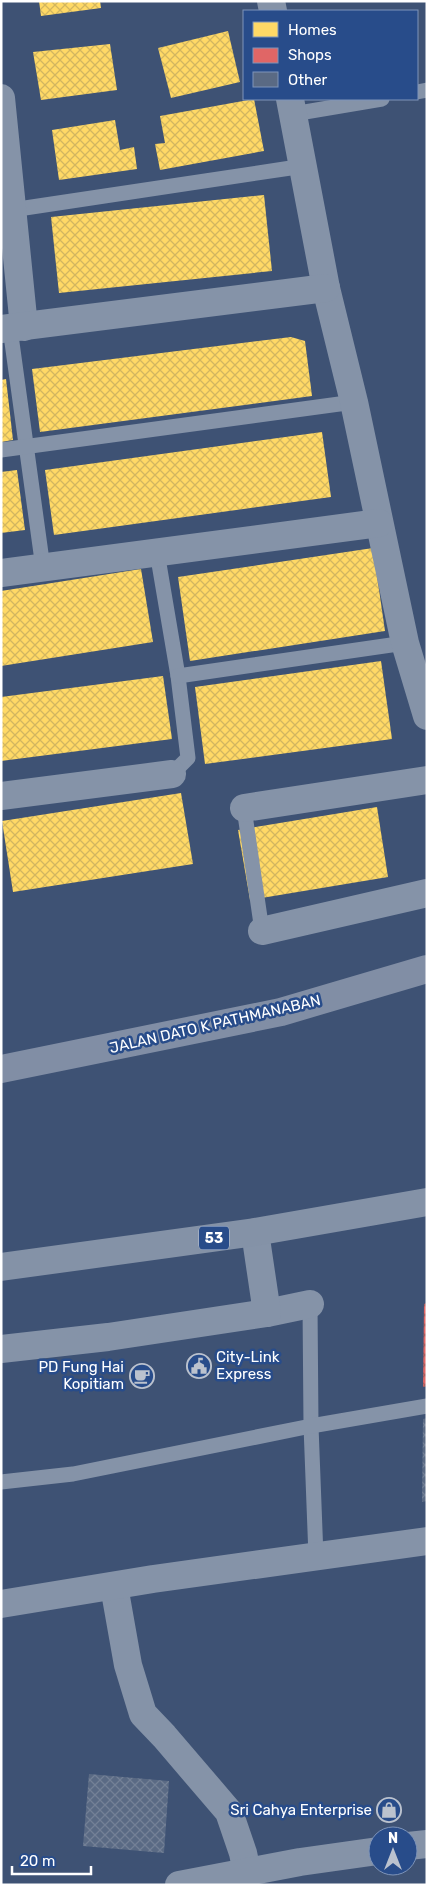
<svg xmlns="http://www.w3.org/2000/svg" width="428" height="1886" viewBox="0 0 428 1886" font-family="Rubik,sans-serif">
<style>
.homes{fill:url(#homes-cross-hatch)}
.shops{fill:url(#shops-cross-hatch)}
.building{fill:url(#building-cross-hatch)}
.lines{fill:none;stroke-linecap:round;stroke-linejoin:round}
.lane{stroke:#8593a8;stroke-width:15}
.street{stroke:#8593a8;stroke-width:28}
.secondary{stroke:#818ea5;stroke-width:28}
.primary{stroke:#8492a7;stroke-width:28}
.labels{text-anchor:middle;stroke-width:5;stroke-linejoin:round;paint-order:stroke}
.shield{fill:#284c8a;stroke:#bec9dc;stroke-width:1}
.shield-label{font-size:14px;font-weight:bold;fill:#fff}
.street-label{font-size:15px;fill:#fff;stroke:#284c8a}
.poi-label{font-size:15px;fill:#fff;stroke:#284c8a;text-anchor:end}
</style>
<defs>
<pattern id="homes-cross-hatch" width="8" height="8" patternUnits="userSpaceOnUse" patternTransform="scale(1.25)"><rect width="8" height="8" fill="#ffd966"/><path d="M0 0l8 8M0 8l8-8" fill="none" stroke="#d2b660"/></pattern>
<pattern id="shops-cross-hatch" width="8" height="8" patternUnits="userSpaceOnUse" patternTransform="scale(1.25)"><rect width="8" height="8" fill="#e06666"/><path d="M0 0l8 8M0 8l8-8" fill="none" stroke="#ac5d5d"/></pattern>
<pattern id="building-cross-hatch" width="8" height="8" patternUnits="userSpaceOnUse" patternTransform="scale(1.25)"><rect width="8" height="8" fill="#5a6a84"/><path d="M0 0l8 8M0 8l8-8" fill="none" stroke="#738096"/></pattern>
</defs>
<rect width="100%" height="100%" fill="#3e5274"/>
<!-- homes -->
<g class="homes">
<polygon points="39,1 100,1 101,8 41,16"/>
<polygon points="228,31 240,82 171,98 158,48"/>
<polygon points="110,44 117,90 41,100 33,52"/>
<polygon points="254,99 264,151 160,170 155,144 165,143 160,116"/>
<polygon points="115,120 120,150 134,147 137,169 59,180 52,130"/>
<polygon points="264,195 272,271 59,293 51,217"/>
<polygon points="291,337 305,341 312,396 40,432 32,369"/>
<polygon points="6,379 13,440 1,442 1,380"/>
<polygon points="322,432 331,497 54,535 45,470"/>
<polygon points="17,470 25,530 1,533 1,472"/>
<polygon points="373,548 385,631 190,661 178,577"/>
<polygon points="141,569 153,642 1,666 1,591"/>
<polygon points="381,661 392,739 205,764 195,687"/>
<polygon points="163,676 172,739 1,761 1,697"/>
<polygon points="181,793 193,864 13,892 2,821"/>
<polygon points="377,807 388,877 250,900 238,830"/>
</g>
<!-- shops -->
<polygon class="shops" points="427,1303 427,1386 423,1387 424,1304"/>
<!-- building -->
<g class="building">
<polygon points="427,1418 427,1501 422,1502 423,1419"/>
<polygon points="89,1774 169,1781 164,1853 83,1846"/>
</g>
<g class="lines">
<!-- lane -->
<g class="lane">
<polyline points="417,92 427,90"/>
<polyline points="293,114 382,99"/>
<polyline points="5,211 304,166"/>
<polyline points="10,328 43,568"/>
<polyline points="1,450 354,402"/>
<polyline points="157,552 178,676 188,758 172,774"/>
<polyline points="178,676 405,643"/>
<polyline points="244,808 262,931"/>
<polyline points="310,1304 311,1426 316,1557"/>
<polyline points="1,1482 73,1474 311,1426 427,1406"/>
</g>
<!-- street -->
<g class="street">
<polyline points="271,1 273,11"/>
<polyline points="1,98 24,327"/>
<polyline points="290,99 326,288 354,402 405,643 427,716"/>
<polyline points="1,329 326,288"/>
<polyline points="1,573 379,523"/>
<polyline points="1,796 172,774"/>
<polyline points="244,808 427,780"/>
<polyline points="262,931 427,893"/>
<polyline points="267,1313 310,1304"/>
<polyline points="1,1349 108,1337 267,1313 255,1232"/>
<polyline points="114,1586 128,1665 143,1714 164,1736 229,1812 243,1853 247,1872"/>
<polyline points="1,1604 153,1579 427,1541"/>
<polyline points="408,1846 427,1844"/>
<polyline points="179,1885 300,1862 378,1851"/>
</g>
<!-- secondary -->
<polyline class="secondary" points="1,1069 281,1012 427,969"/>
<!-- primary -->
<polyline class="primary" points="1,1267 255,1232 427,1202"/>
</g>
<!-- icons -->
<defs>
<symbol id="civic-ring" viewBox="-11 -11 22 22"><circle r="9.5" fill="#284c8a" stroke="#bbc2ce" stroke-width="1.5"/><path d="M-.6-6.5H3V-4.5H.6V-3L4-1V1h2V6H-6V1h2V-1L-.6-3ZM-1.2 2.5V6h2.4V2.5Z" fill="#bbc2ce"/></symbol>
<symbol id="cafe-ring" viewBox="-11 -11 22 22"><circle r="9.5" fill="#284c8a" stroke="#bbc2ce" stroke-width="1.5"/><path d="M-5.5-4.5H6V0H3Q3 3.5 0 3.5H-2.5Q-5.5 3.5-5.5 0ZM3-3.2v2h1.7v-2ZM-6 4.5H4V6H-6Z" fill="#bbc2ce"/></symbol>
<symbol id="shop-ring" viewBox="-11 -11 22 22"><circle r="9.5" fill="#284c8a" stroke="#bbc2ce" stroke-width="1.5"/><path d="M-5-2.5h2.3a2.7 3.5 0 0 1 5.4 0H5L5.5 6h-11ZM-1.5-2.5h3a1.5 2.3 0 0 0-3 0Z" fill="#bbc2ce"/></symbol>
</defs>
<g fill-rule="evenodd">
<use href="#civic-ring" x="185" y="1352" width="28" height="28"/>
<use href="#cafe-ring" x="128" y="1362" width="28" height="28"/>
<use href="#shop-ring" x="375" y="1796" width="28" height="28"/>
</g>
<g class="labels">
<!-- shield labels -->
<rect class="shield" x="199" y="1226.5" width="30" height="23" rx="4"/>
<g class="shield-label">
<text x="214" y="1243">53</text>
</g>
<!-- street labels -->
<g class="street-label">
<text transform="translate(215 1024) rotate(-13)" y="5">JALAN DATO K PATHMANABAN</text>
</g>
<!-- poi labels -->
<g class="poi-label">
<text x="216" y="1362" text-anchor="start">City-Link<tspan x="216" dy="17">Express</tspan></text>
<text x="124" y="1372">PD Fung Hai<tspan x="124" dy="17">Kopitiam</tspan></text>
<text x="372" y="1815">Sri Cahya Enterprise</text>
</g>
</g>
<!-- border -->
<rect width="428" height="1886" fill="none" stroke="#ffffff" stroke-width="5"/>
<!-- legend -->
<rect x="243" y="10" width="175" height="90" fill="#284c8a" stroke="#7e94b9"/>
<rect x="253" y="22" width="25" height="15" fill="#ffd966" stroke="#7e94b9"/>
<text x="288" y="35" font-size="15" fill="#ffffff">Homes</text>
<rect x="253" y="48" width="25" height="15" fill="#e06666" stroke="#7e94b9"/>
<text x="288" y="60" font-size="15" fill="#ffffff">Shops</text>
<rect x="253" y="72" width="25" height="15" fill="#5a6a84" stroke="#7e94b9"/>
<text x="288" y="85" font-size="15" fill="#ffffff">Other</text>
<!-- north arrow -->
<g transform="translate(393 1851)"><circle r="24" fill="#284c8a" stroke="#7e94b9"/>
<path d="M0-4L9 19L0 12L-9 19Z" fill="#bbc2ce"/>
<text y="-8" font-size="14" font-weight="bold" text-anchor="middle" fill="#ffffff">N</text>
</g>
<!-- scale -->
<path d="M12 1866v8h79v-8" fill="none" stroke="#ffffff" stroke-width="2.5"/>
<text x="20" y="1866" font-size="15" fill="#ffffff" stroke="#284c8a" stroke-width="4" paint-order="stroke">20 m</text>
</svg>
